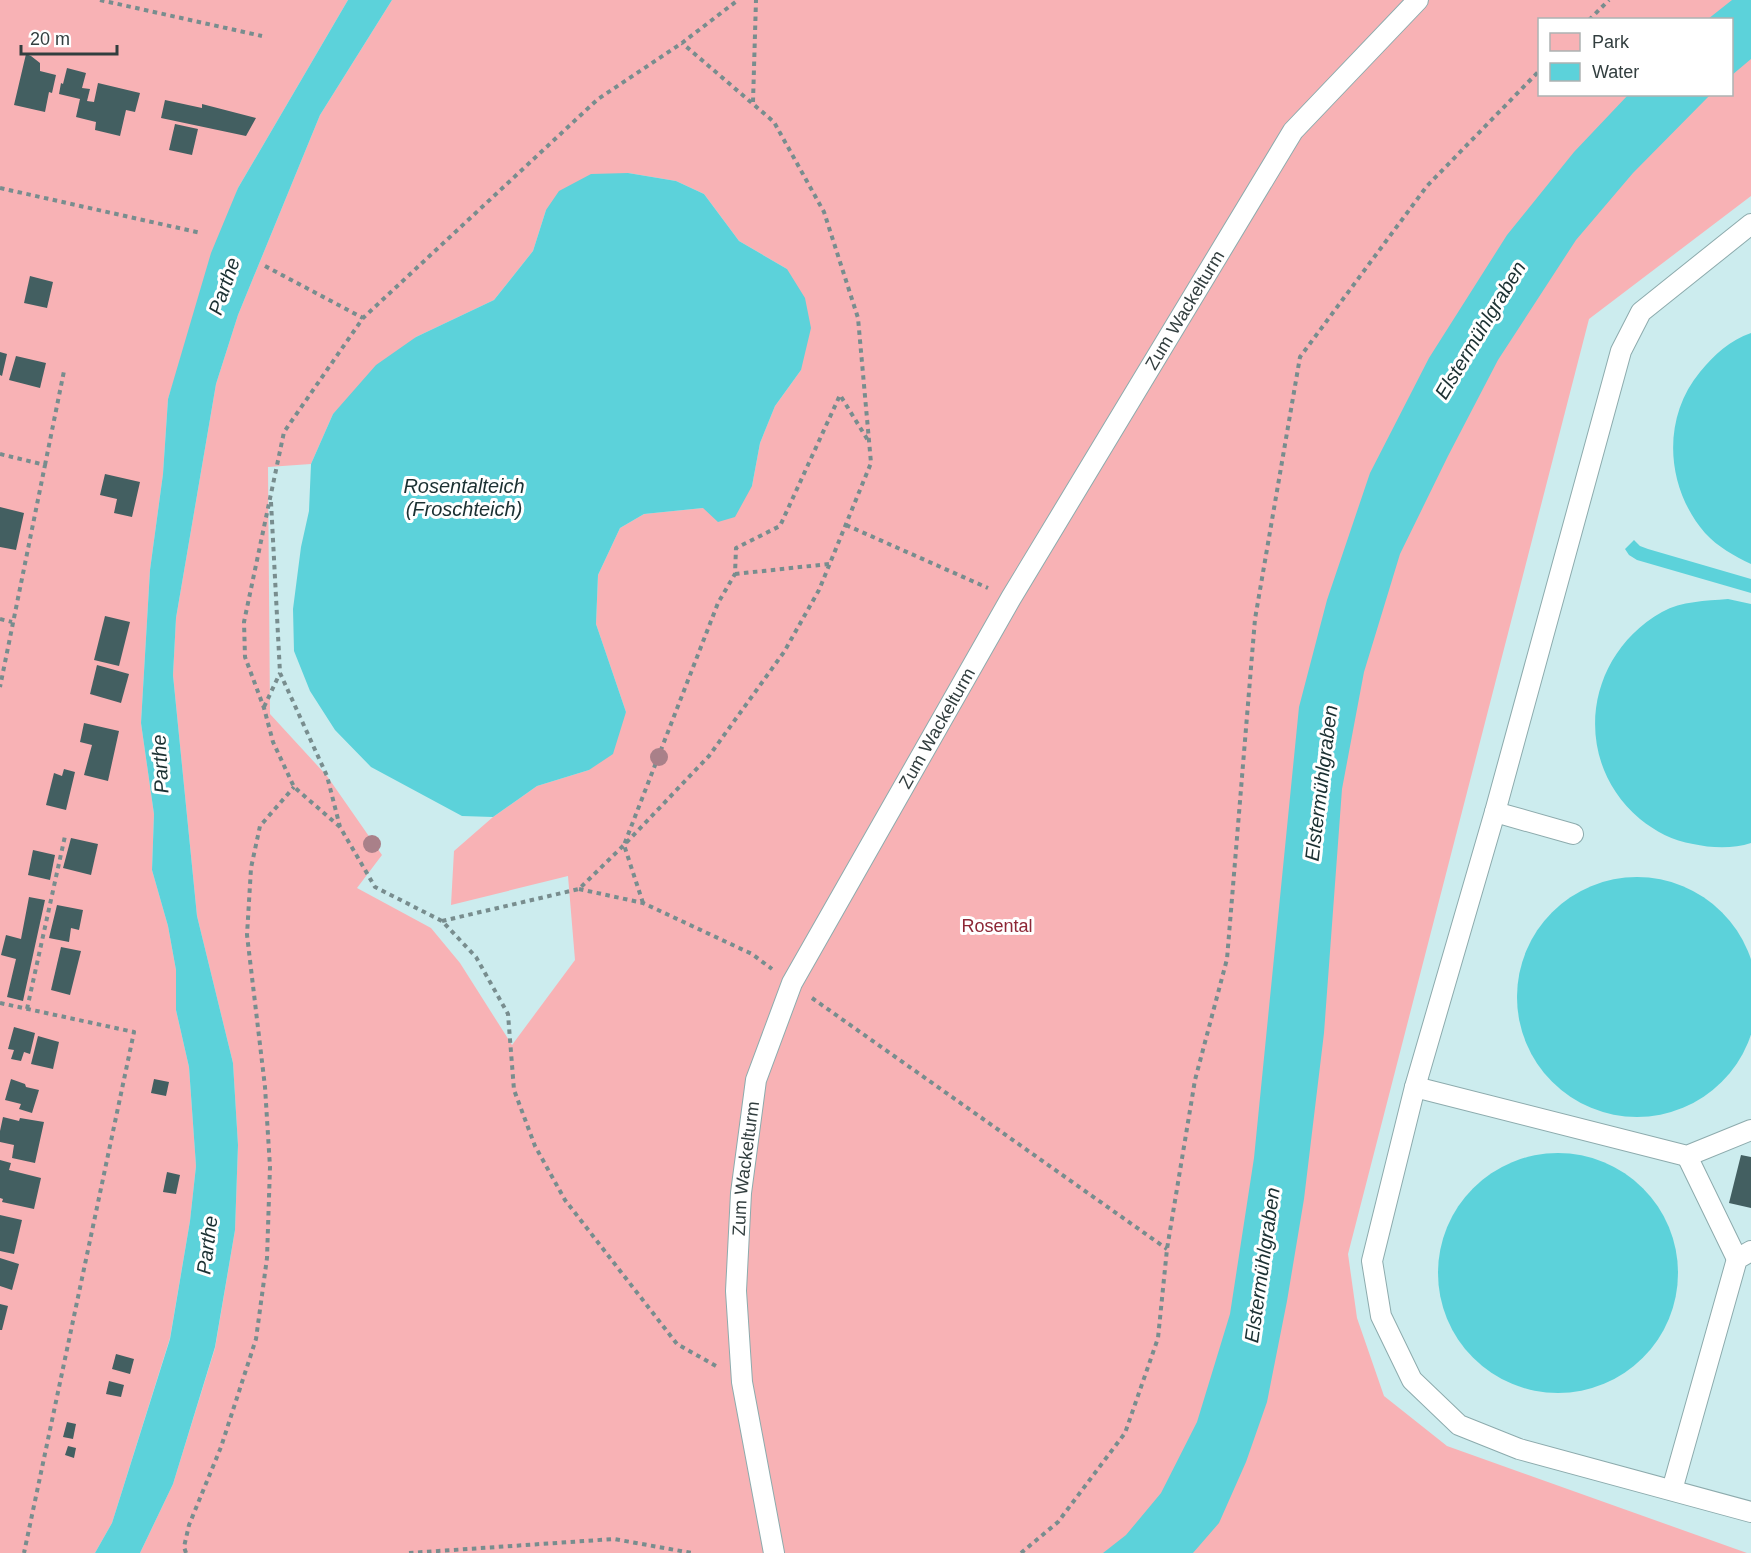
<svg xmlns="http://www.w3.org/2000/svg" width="1751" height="1553" viewBox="0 0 1751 1553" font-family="Arial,sans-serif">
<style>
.green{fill:#f8b2b5;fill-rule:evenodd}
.water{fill:#5cd2da}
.building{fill:#435f61}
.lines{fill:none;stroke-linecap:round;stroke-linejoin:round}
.service-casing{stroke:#8dabad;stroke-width:22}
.path{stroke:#788d8e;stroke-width:4;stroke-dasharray:4.5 4.5;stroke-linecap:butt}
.service{stroke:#fff;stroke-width:20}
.tree{fill:#a98089}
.labels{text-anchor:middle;stroke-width:6;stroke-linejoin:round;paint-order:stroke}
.street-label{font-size:18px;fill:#323e3f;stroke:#fff}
.park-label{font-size:18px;fill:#8d2736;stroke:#fff}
.water-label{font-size:20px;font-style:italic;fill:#1b3032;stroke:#fff}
</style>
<rect width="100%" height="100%" fill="#ccecee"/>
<!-- green -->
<g class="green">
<polygon points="0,0 348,0 238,188 168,399 163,474 150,570 141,723 154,814 152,870 168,926 176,970 176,1010 189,1067 196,1166 190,1221 170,1338 112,1523 95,1553 0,1553"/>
<path d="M392,0h1359v196l-162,123 -241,935 9,64 27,78 63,50 300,107h-1607l33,-69 42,-136 20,-118 3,-85 -5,-82 -36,-147 -24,-241 3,-57 40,-234 22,-69 82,-200zM1540,20h192v74h-192zM628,173l48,8 28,13 35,47 48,28 14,101 -26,36 -15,37 -8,43 -49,22 -59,6 -24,14 -22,47 -2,49 30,88 -37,58 -52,16 -44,31 -39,34 -3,54 117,-29 7,84 -63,85 -52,-82 -29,-35 -74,-40 25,-33 -55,-79 -57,-62 -2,-247 43,-3 22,-50 83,-77 78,-37 39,-49 13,-41z"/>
</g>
<!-- water -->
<g class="water">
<polygon points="348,0 392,0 320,115 238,315 216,384 176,618 173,675 197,916 233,1063 238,1145 235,1230 215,1347 173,1484 140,1553 95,1553 112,1523 170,1339 190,1221 196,1166 189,1067 176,1010 176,970 168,926 152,870 154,814 141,723 150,570 163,474 168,399 211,253 238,188"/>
<polygon points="1732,0 1751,0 1751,59 1732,75 1732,20 1708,19"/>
<polygon points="1628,95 1710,95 1633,173 1576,240 1498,360 1448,456 1400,554 1364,672 1342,789 1324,1033 1304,1199 1287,1301 1267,1402 1246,1462 1219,1523 1193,1553 1103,1553 1126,1535 1161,1493 1197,1422 1230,1314 1254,1158 1299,707 1327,600 1370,473 1429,358 1507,235 1574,152"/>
<polygon points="628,173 676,181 704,194 739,241 787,269 805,298 811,328 801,370 775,406 760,443 752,486 735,517 718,522 703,508 644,514 620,528 598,575 596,624 626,712 613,754 589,770 537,786 493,817 462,816 371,767 335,730 310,691 294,651 293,609 301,547 309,511 311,464 333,414 376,365 416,337 494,300 533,251 546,210 559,191 591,174"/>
<path d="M1751,333v231c-17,-8 -33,-17 -46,-31 -39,-45 -44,-114 -5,-161 14,-17 30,-32 51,-39z"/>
<polygon points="1634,540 1640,546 1648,549 1751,579 1751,593 1637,560 1629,555 1625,549"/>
<path d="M1728,599l23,5v239c-18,6 -40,5 -58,1 -20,-3 -38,-13 -53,-25 -69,-58 -56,-163 22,-207 20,-11 43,-11 66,-13z"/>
<circle cx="1637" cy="997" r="120"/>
<circle cx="1558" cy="1273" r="120"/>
</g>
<!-- building -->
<g class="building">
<polygon points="26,54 31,56 40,63 40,71 56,75 52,93 49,92 45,112 14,105"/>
<polygon points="67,68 86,73 82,88 90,89 87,101 94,102 98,83 140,93 135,112 126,110 120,136 95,130 96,122 76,117 80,99 59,94 61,83 63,84"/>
<polygon points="165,100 202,108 202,104 256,118 246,136 161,118"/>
<polygon points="175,124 198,129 192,155 169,150"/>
<polygon points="30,276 53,282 47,308 24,303"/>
<polygon points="0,352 7,354 2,376 0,375"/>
<polygon points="16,356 46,363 40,388 9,380"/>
<polygon points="105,474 140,482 132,517 114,513 117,499 100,495"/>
<polygon points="0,507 24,513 16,550 0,547"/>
<polygon points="105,616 130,622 119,666 94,660"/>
<polygon points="97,665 129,674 121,703 90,694"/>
<polygon points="84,723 119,731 108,781 84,775 92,745 80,742"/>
<polygon points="64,769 75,772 66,810 46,805 54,773 62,776"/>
<polygon points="71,838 98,844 91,875 63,868"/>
<polygon points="33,850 55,855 50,880 28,875"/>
<polygon points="29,897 45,900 23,1001 7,997 16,959 1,955 6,935 21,939"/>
<polygon points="57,905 83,910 79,930 71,928 69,942 49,938"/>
<polygon points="61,947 81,951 70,995 51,990"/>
<polygon points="14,1027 35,1033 30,1054 24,1052 21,1061 11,1059 14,1050 8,1049"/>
<polygon points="38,1036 59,1042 53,1069 31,1064"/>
<polygon points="11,1079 25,1084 26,1087 39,1090 32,1113 19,1109 21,1104 5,1100"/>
<polygon points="154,1079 169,1082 166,1096 151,1093"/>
<polygon points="3,1117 19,1121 20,1118 44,1122 35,1163 12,1158 14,1145 0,1142 0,1131"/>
<polygon points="1741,1155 1751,1157 1751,1208 1729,1203"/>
<polygon points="0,1160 11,1163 9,1170 41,1178 34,1209 2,1202 3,1199 0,1198"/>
<polygon points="167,1172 180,1175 176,1194 163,1192"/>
<polygon points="0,1215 22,1220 14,1254 0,1251"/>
<polygon points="0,1258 19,1264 12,1290 0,1286"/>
<polygon points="0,1304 8,1306 2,1330 0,1330"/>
<polygon points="116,1354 134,1359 130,1374 112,1369"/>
<polygon points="109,1381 124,1385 121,1397 106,1394"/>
<polygon points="67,1422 76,1424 73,1439 63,1437"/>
<polygon points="68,1446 76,1448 74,1458 65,1455"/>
</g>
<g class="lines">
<defs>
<g id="service">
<polyline points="1751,224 1641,312 1621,351 1495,812 1415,1087 1372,1261 1381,1316 1412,1380 1459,1425 1519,1449 1751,1512"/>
<polyline points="1495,812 1573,834"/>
<polyline points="1415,1087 1687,1156 1751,1130"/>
<polyline points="1687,1156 1737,1259"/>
<polyline points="1672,1490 1737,1259 1751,1251"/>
<path id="s1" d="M774,1553l-32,-171 -6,-91 5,-98 15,-113 36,-97 219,-385 282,-467 125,-131"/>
</g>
</defs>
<!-- service casing -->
<use href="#service" class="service-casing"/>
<!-- path -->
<g class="path">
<polyline points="100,0 262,36"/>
<polyline points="1589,20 1609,0"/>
<polyline points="753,102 756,0"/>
<polyline points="0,188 201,233"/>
<polyline points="265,266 363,318"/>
<polyline points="0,454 45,465 0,687"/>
<polyline points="45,465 64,371"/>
<polyline points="271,502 280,673 327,776 340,827 375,887 442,921 476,957 508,1014 514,1090 535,1146 565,1200 677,1344 716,1366"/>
<polyline points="846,525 988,588"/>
<polyline points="735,574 829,564"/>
<polyline points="0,619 12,622"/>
<polyline points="264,707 280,673"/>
<polyline points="340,827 294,787 273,742 264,708 245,657 244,622 284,432 363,318 598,99 682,43 738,0"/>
<polyline points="579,889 643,903 752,954 772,969"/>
<polyline points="643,903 624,845 718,603 735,574 736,548 780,526 840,395 869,442"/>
<polyline points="442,921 579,889 624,845 709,756 784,652 819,590 871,463 858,318 824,212 774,122 682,43"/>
<polyline points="812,998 1167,1249"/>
<polyline points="0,1003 134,1032 24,1553"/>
<polyline points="27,1009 65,836"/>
<polyline points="186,1553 184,1547 189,1525 221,1447 256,1339 267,1258 270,1167 265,1087 247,935 251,868 260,826 294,787"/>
<polyline points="409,1553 614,1539 692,1553"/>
<polyline points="1021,1553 1058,1522 1125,1433 1158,1338 1167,1249 1195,1080 1227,959 1255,619 1300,357 1427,186 1540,70"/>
</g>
<!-- service -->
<use href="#service" class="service"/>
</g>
<!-- trees -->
<g class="tree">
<circle cx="659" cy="757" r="9"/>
<circle cx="372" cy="844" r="9"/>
</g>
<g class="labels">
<!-- street labels -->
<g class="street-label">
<text dy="6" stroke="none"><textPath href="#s1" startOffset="1360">Zum Wackelturm</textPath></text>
<text dy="6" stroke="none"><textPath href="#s1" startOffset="874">Zum Wackelturm</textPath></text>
<text dy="6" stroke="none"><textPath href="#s1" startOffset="388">Zum Wackelturm</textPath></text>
</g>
<!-- park labels -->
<g class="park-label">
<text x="997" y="932">Rosental</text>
</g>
<!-- water labels -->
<g class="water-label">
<text transform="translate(224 286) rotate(-71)" y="7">Parthe</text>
<text transform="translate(1480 330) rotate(-59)" y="7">Elstermühlgraben</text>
<text x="464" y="493">Rosentalteich<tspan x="464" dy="23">(Froschteich)</tspan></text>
<text transform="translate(160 764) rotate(-93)" y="7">Parthe</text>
<text transform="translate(1321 783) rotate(-83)" y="7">Elstermühlgraben</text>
<text transform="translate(207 1245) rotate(-83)" y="7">Parthe</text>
<text transform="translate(1262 1265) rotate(-82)" y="7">Elstermühlgraben</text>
</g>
</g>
<!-- legend -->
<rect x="1538" y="18" width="195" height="78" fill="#ffffff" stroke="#adb2b2" stroke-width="1.5"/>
<rect x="1550" y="33" width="30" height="18" fill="#f8b2b5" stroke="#adb2b2" stroke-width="1.5"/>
<text x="1592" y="48" font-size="18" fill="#323e3f">Park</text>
<rect x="1550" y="63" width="30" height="18" fill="#5cd2da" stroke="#adb2b2" stroke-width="1.5"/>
<text x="1592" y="78" font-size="18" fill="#323e3f">Water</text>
<!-- scale -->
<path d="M21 45v9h96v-9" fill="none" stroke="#323e3f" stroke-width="3"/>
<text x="30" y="45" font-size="18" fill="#323e3f" stroke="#ffffff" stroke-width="4.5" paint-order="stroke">20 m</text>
</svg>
